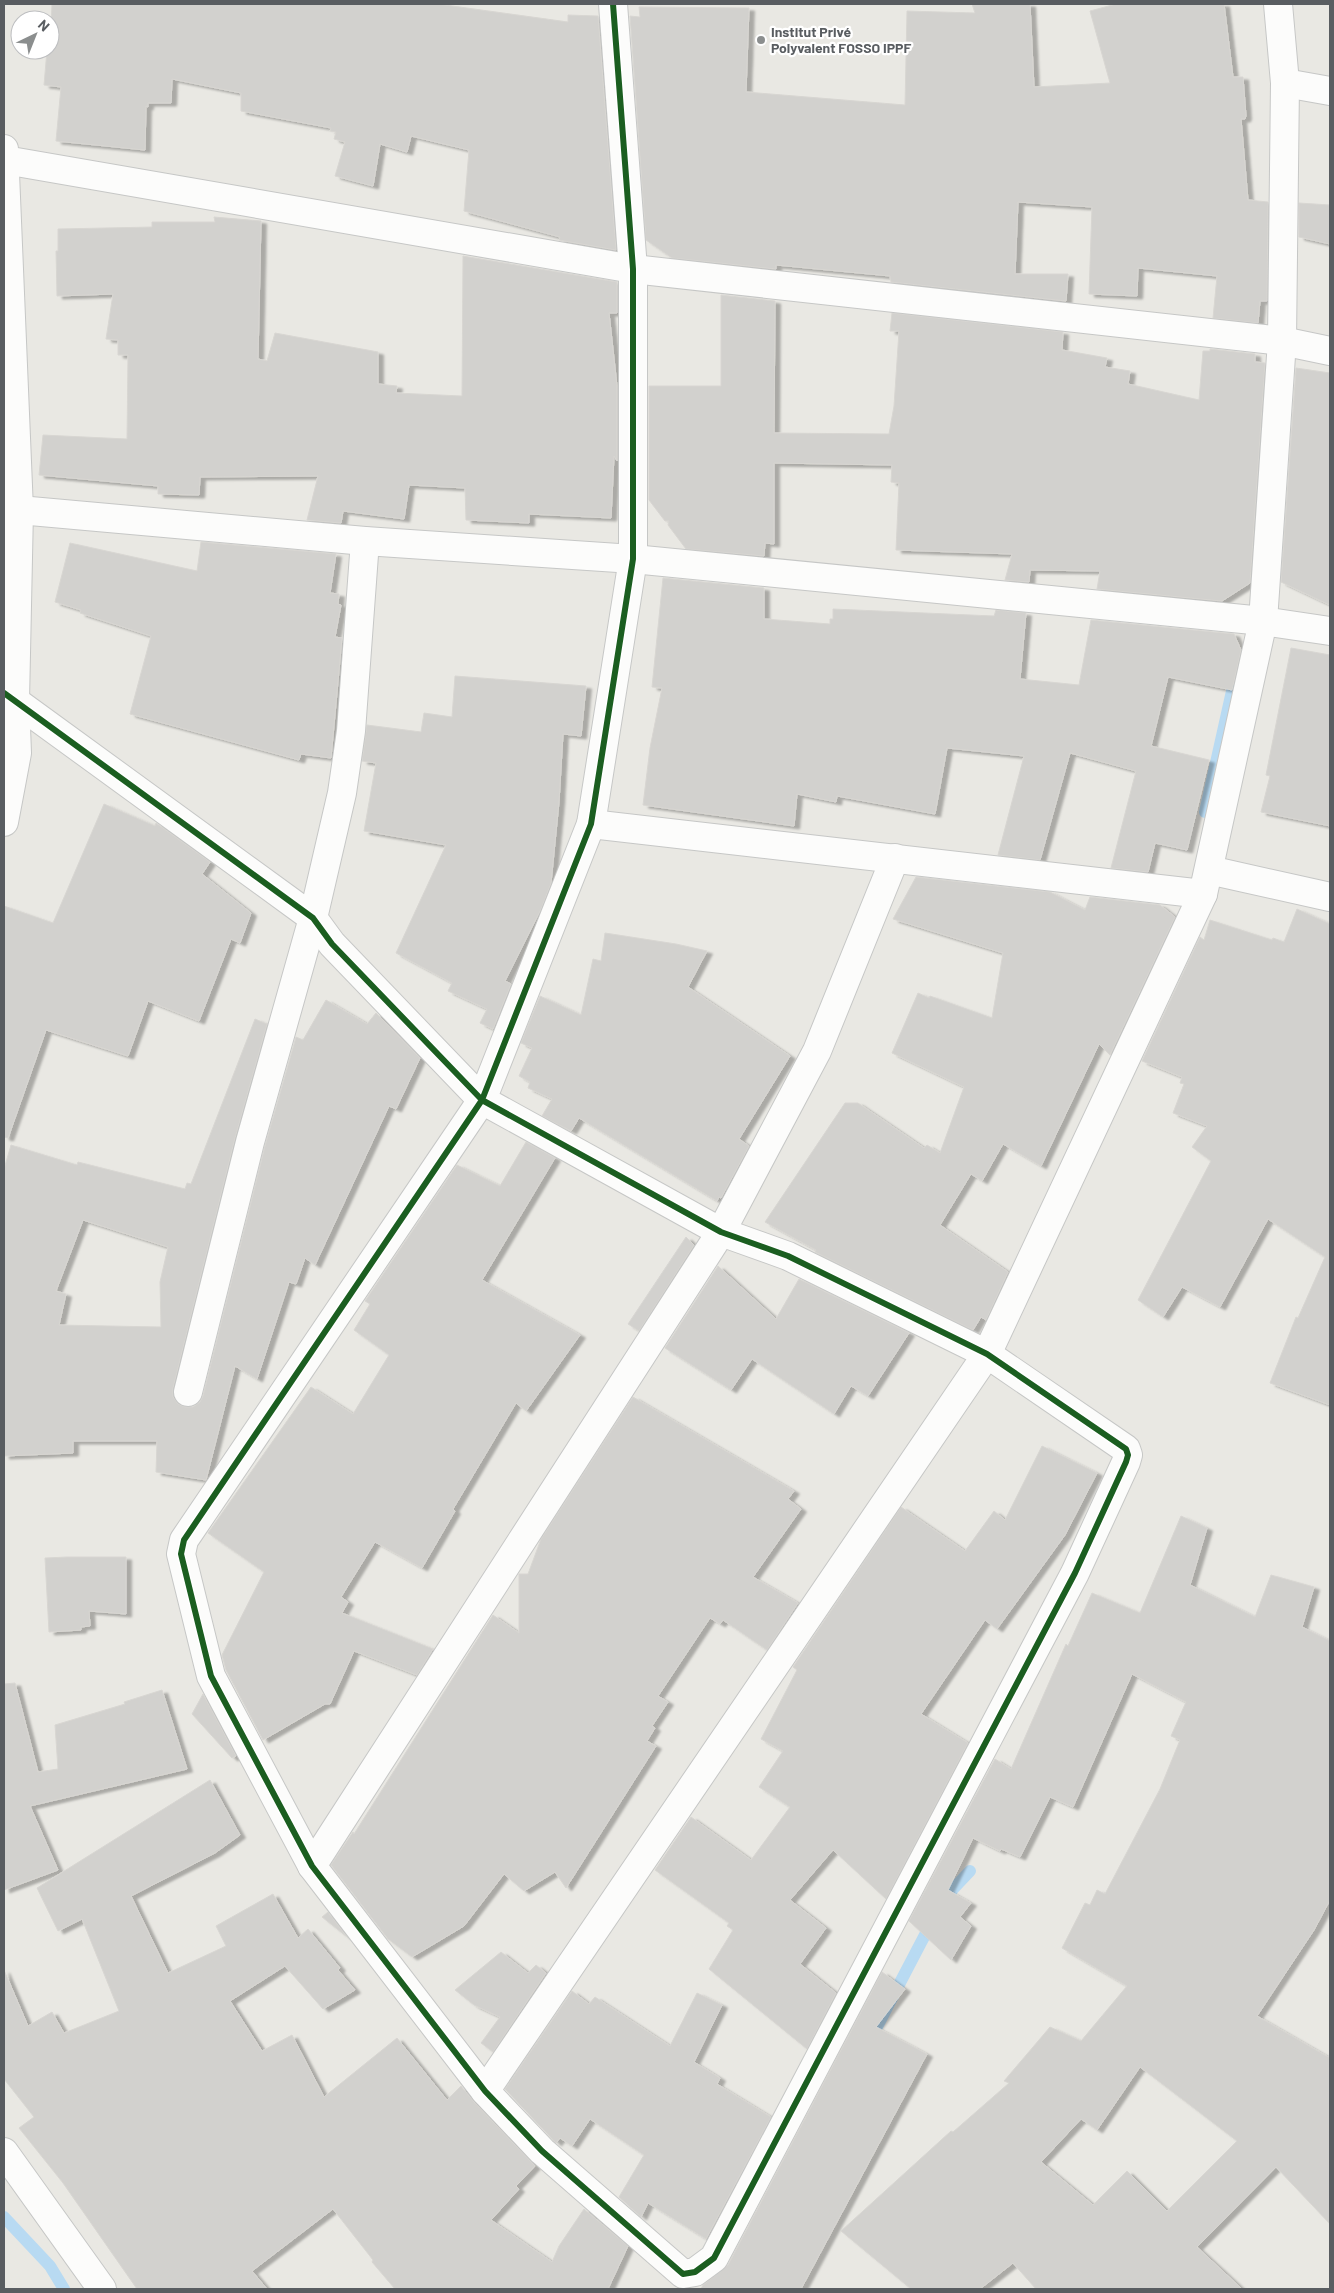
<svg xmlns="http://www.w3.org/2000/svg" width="1334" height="2293" viewBox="0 0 1334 2293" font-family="Barlow,sans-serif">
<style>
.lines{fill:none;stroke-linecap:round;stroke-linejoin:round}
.stream{stroke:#b8daf2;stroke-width:12}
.building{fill:#d2d1ce;stroke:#d8d6d2;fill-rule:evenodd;filter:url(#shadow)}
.minor-casing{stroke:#c6c7c6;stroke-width:30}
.minor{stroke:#fcfcfb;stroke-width:28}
.cycleway-casing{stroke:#fff;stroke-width:9}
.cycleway{stroke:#1b5e20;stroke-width:6}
.poi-dot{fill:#8b8e8e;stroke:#fff;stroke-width:2}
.labels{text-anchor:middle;stroke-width:4.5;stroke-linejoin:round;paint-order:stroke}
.poi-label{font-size:14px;font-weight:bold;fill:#595d61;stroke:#fff;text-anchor:start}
</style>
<defs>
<filter id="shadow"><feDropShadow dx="5.5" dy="3" stdDeviation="1" flood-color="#0004"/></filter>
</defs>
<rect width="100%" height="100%" fill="#e9e8e3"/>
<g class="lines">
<!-- stream -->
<g class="stream">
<polyline points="1205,812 1232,691"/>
<polyline points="869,2042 938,1910 953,1889 970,1871"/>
<polyline points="4,2217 50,2266 64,2289"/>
</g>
</g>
<!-- building -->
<g class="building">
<polygon points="52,4 438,4 568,22 568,15 598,16 616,250 559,240 560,237 464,211 469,150 411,136 407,152 380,144 373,186 335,176 345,142 334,139 336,132 330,131 331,128 241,111 241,93 172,79 171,103 148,103 148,107 146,106 145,150 56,141 61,87 44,85 47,50 50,50"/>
<polygon points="972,4 1030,4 1034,87 1110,83 1090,11 1116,4 1224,4 1233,77 1243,77 1246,116 1245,119 1241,119 1248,200 1268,202 1267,301 1260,301 1258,323 1213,318 1217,276 1138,268 1137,296 1089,294 1092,207 1018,202 1015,274 1068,274 1066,301 891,282 890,276 776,265 776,269 672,258 646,240 630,16 640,17 639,7 749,8 746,92 905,105 907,11 975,13"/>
<polygon points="1299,203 1330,205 1330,244 1299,237"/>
<polygon points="214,217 261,221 258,359 267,361 275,333 378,352 378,384 397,386 396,393 462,396 463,256 617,282 617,313 609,313 617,386 617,461 614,456 611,518 529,514 529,523 466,520 465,488 409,485 404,519 343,511 341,523 307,520 318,476 200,477 199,495 158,494 158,486 39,475 43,435 127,439 128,355 118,355 118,340 106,339 113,294 57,296 56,251 58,251 58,229 152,227 152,222 215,222"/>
<polygon points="721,295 775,301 774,433 889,434 894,406 899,331 890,331 892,313 1063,332 1062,350 1107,358 1105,367 1130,371 1128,384 1199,400 1203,351 1210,351 1210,349 1255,354 1255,362 1265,363 1250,583 1222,601 1097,589 1100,571 1030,570 1029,582 1005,580 1012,554 896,550 899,483 891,482 892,465 774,463 774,544 765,543 764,556 686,549 668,525 669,521 665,521 649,500 649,386 721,386"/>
<polygon points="1296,368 1330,373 1330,605 1281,582"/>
<polygon points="201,542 336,554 330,593 339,594 338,604 341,605 335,637 342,638 331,758 301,754 299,760 130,714 151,636 80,613 81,610 55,602 70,543 197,571"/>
<polygon points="663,578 764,588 764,619 830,624 830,619 833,619 833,609 994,616 996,610 1026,613 1020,679 1079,685 1091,620 1234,634 1241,650 1232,690 1168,677 1151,746 1209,760 1187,850 1155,843 1148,872 1111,868 1136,771 1070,753 1040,860 998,855 1024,756 947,748 935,814 837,796 836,802 797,794 794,826 643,805 650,748 662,688 652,687"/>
<polygon points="1291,648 1330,655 1330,826 1261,812 1270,776 1266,775"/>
<polygon points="455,676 586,686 581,736 563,734 559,802 551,883 541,909 505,981 511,984 493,1029 480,1023 487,1009 448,991 452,983 396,953 446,845 364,831 376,763 362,761 367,725 421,732 424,713 452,717"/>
<polygon points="104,804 155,826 156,823 210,862 202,874 251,913 240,943 231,939 199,1021 148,1001 128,1056 46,1030 8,1138 4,1137 4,906 53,923"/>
<polygon points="916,877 1050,892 1085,910 1090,897 1160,905 1175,917 1110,1055 1099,1044 1041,1166 1003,1144 982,1181 971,1174 940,1225 1008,1272 986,1320 981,1317 973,1330 815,1252 816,1250 765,1222 845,1103 858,1103 924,1148 927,1145 940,1153 964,1087 892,1053 918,993 929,998 930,996 992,1018 1003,953 893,919"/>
<polygon points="1297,909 1330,924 1330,1405 1270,1383 1296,1317 1298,1318 1325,1257 1268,1219 1220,1307 1182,1287 1163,1317 1138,1300 1211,1161 1192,1147 1207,1126 1173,1113 1184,1084 1180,1083 1182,1077 1142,1061 1200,937 1204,940 1210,920 1272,940 1273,938 1284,942"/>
<polygon points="605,933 676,944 707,951 688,987 790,1056 739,1139 749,1146 721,1198 719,1197 717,1201 579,1118 571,1131 542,1116 552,1099 528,1088 530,1082 519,1076 532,1048 521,1043 540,996 581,1015 593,959 601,961"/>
<path d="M326,1000l41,24 9,-11 44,45 -24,51 -7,-3 -74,159 -10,-7 -9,26 -7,-2 -32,97 -22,-13 -29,114 -50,-8 1,-31h-84v12l-69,3v-287l7,-24 66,20 1,-3 107,27 2,-6 4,1 64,-165 12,5 -32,114 -62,250v9l5,7 7,3h8l7,-5 3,-6 62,-250 31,-109 7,3zM83,1220l85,27 -8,35 1,45 -102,-2 7,-31 -10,-3z"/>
<polygon points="526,1142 555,1158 482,1280 580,1335 526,1411 516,1403 453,1509 455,1511 422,1568 375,1542 341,1597 348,1602 342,1613 433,1649 417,1675 354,1651 330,1704 325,1704 263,1740 226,1670 222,1655 264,1572 208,1533 311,1387 353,1414 389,1355 354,1330 370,1304 365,1301 457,1165 500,1186"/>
<polygon points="686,1237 694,1245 639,1331 628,1324"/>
<polygon points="718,1266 776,1319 799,1279 909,1333 868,1396 851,1386 834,1414 752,1359 731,1390 665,1348"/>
<polygon points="633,1397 794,1491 788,1499 801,1509 753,1577 798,1603 767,1650 723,1620 720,1624 710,1618 658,1696 668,1702 652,1726 655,1728 647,1741 656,1746 566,1888 555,1872 524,1891 504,1874 464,1926 412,1957 388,1939 331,1865 353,1832 354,1834 493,1615 519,1633 519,1574 528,1574 541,1539"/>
<polygon points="1042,1446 1097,1473 1065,1535 997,1629 985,1620 921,1714 968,1743 886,1899 833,1850 790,1900 826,1928 800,1964 836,1993 807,2049 709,1969 733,1930 727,1926 729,1923 655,1870 691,1817 751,1860 790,1807 759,1787 783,1751 761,1739 797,1670 793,1667 901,1507 965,1551 994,1511 1005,1520"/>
<path d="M1181,1516l26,12 -17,57 65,32 16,-42 43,12 -12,40 28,14v259l-16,30 -57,86 73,42v166l-54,-57 -79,80 45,42h-206l-23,-26 -33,26h-69l-70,-58 110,-100 2,1 56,-49 -5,-2 46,-54 31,14 46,-55 -65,-38 23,-45 5,2 7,-15 8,4 55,-105 20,-49 -9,-4 15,-34 -54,-28 -59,133 -23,-10 -30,60 -19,-8 -1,2 -27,-13 -25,52 23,13 -11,14 11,9 -20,34 -42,-39 86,-162 16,10 55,-125 2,2 24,-53 48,20zM1140,2067l97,74 -70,70 -40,-40 -34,34 -52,-43 40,-43 16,11z"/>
<polygon points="67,1557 126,1557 126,1614 89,1611 90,1626 81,1627 81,1630 49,1632 45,1558"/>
<polygon points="15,1683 38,1772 58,1769 55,1725 125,1704 124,1702 162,1690 187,1769 30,1806 58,1870 4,1890 4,1684"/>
<polygon points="203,1694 236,1756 232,1758 192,1714"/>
<polygon points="210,1780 240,1835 215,1853 131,1896 168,1973 226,1946 216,1926 273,1894 298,1938 308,1929 340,1968 338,1970 355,1990 323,2009 285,1966 230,2001 262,2051 292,2035 324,2097 397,2038 447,2100 461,2086 474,2102 535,2166 516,2186 519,2189 491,2220 552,2262 559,2246 584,2209 628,2246 608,2289 395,2289 372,2262 373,2260 333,2209 252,2271 267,2289 137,2289 63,2183 19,2128 34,2117 4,2079 4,1970 28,2026 52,2012 64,2033 119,2011 82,1919 58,1931 37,1888"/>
<polygon points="328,1912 347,1937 322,1917"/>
<polygon points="501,1952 528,1973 536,1965 546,1973 493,2052 481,2043 500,2017 474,2005 455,1990"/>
<polygon points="882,1972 905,1989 876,2027 927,2054 801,2289 701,2289 703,2285 728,2265"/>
<polygon points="572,1991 589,2004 595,1997 670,2046 697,1993 722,2005 694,2062 720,2078 717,2084 771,2117 706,2239 648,2203 641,2217 619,2197 644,2155 590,2119 572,2146 560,2138 556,2143 505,2089"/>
</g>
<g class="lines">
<defs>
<g id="minor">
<polyline points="1285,83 1330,91"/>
<polyline points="4,149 19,510 15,701 17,753 4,822"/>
<polyline points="5,160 633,269 1282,341 1330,351"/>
<polyline points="19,510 365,541 633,559 1263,621 1330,631"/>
<polyline points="4,693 313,918 332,944 482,1100 721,1232 788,1256 987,1354 1126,1449 1128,1455 1126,1462 1075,1573 714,2258 695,2272 683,2274 542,2151 485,2091 312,1866 211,1676 181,1554 184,1540 482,1100 591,824 633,559 633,269 613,4"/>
<polyline points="591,824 1203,894"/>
<polyline points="1209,870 1330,897"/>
<polyline points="188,1392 250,1142 313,918 342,793 351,731 365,541"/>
<polyline points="312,1866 721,1232 817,1051 895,858"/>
<polyline points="485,2091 987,1354 1203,894 1263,621 1282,341 1285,83 1278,4"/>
<polyline points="4,2152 102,2289"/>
</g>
</defs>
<!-- minor casing -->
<use href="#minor" class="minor-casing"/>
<!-- minor -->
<use href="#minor" class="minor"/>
<defs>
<polyline id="cycleway" points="4,693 313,918 332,944 482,1100 721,1232 788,1256 987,1354 1126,1449 1128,1455 1126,1462 1075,1573 714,2258 695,2272 683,2274 542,2151 485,2091 312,1866 211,1676 181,1554 184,1540 482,1100 591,824 633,559 633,269 613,4"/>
</defs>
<!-- cycleway casing -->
<use href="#cycleway" class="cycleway-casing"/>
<!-- cycleway -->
<use href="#cycleway" class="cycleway"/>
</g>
<!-- markers -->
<circle class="poi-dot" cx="761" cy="40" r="5"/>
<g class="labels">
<!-- poi labels -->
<g class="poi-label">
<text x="771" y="37">Institut Privé<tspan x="771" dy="16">Polyvalent FOSSO IPPF</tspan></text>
</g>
</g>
<!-- border -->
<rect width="1334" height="2293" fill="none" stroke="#595d61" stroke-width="10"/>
<!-- north arrow -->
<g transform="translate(35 35) rotate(43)"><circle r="24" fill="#ffffff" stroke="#bdbec0"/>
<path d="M0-4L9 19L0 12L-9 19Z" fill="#8b8e8e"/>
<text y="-8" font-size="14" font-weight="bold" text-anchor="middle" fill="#595d61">N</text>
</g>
</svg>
